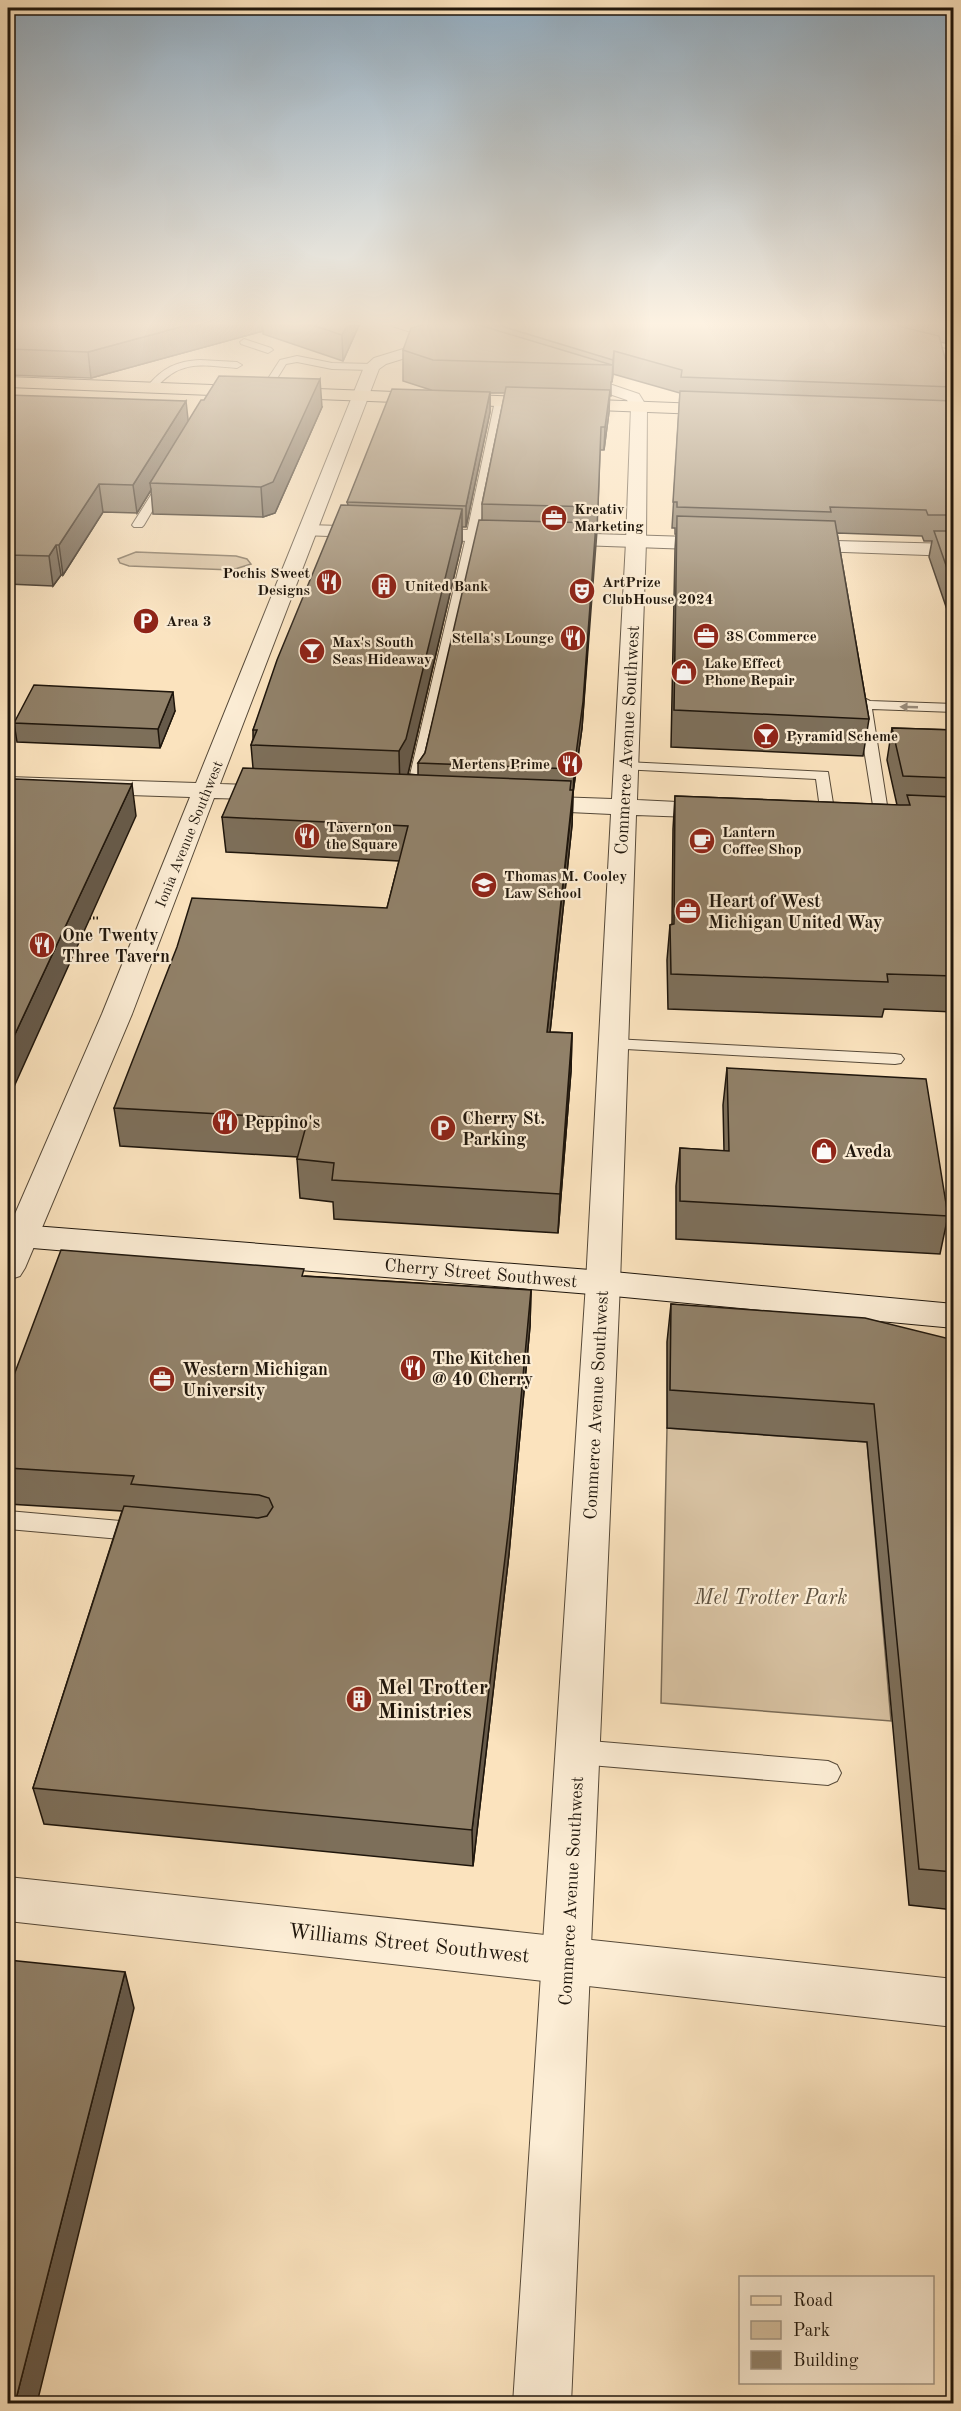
<svg xmlns="http://www.w3.org/2000/svg" width="961" height="2411" viewBox="0 0 961 2411" font-family="'Old Standard TT',serif">
<style>
.green{fill:#d6c0a0;stroke:#7a6b56;stroke-width:1.5}
.lines{fill:none;stroke-linecap:round;stroke-linejoin:round}
.service-casing{stroke:#564938;stroke-width:2}
.minor-casing{stroke:#564938;stroke-width:2}
.tertiary-casing{stroke:#564938;stroke-width:2}
.secondary-casing{stroke:#1f160c;stroke-width:2}
.primary-casing{stroke:#1f160c;stroke-width:2}
.path{stroke:#1f160c;stroke-width:3;stroke-dasharray:1.5 2;stroke-linecap:butt}
.service{fill:#fcedd5;fill-rule:evenodd}
.minor{fill:#fcedd5;fill-rule:evenodd}
.tertiary{fill:#fcedd5;fill-rule:evenodd}
.secondary{fill:#fcedd5;fill-rule:evenodd}
.primary{fill:#fbe3be;fill-rule:evenodd}
.wall{fill:#7d6f5a;stroke:#1f160c;stroke-width:1.5;fill-rule:evenodd}
.shaded-wall{fill:#665a4a;stroke:#1f160c;stroke-width:1.5}
.building{fill:#918169;stroke:#1f160c;stroke-width:1.5}
.oneway{fill:#998c7b}
.labels{text-anchor:middle;stroke-width:4.5;stroke-linejoin:round;paint-order:stroke}
.far-poi-label{font-size:15px;font-weight:bold;fill:#1f160c;stroke:#fcedd5;text-anchor:start}
.far-street-label{font-size:15px;fill:#1f160c;stroke:#fcedd5}
.street-label{font-size:18px;fill:#1f160c;stroke:#fcedd5}
.poi-label{font-size:18px;font-weight:bold;fill:#1f160c;stroke:#fcedd5;text-anchor:start}
.near-park-label{font-size:21px;font-style:italic;fill:#5f5240;stroke:#fcedd5}
.near-poi-label{font-size:21px;font-weight:bold;fill:#1f160c;stroke:#fcedd5;text-anchor:start}
.near-street-label{font-size:21px;fill:#1f160c;stroke:#fcedd5}
</style>
<rect width="100%" height="100%" fill="#fbe3be"/>
<filter id="stains"><feTurbulence type="fractalNoise" baseFrequency=".00333" numOctaves="4"/><feColorMatrix values="0 0 0 0 .2 0 0 0 0 .09 0 0 0 0 .02 0 0 0 .5 -.17"/></filter>
<radialGradient id="worn" r=".72"><stop offset=".6" stop-color="#630" stop-opacity="0"/><stop offset="1" stop-color="#630" stop-opacity=".3"/></radialGradient>
<!-- green -->
<g class="green">
<polygon points="136,552 236,556 247,559 251,564 232,570 129,566 120,563 118,559"/>
<polygon points="667,1428 867,1442 891,1721 661,1703"/>
</g>
<g class="lines">
<defs>
<g id="service">
<polygon points="244,339 271,348 273,350 268,353 241,344 240,342"/>
<polygon points="297,356 332,363 372,364 377,367 372,370 332,369 297,362 286,364 268,393 262,393 260,391 280,360"/>
<path d="M200,360l37,2 5,3 -5,3c-35,-3 -57,-9 -82,21l-8,-2c15,-19 30,-26 53,-27z"/>
<polygon points="500,398 505,401 478,537 423,779 410,800 405,801 398,797 409,779 466,537 495,401"/>
<polygon points="166,476 171,479 144,525 142,527 134,527 132,525 161,479"/>
<polygon points="864,698 870,701 954,704 954,712 872,709 889,818 882,822 875,818 857,705 859,699"/>
<polygon points="626,762 828,772 835,816 828,820 821,816 816,779 621,769 619,766"/>
<polygon points="614,1039 895,1054 901,1055 904,1059 901,1063 895,1064 608,1048 605,1044 608,1040"/>
<polygon points="8,1511 143,1523 151,1525 155,1532 151,1539 143,1541 8,1529"/>
<polygon points="578,1740 828,1761 837,1765 841,1773 837,1781 828,1785 578,1764 569,1760 565,1752 569,1744"/>
</g>
<g id="minor">
<polygon points="390,323 413,323 461,338 464,341 456,346 392,326"/>
<polygon points="817,323 842,323 954,351 954,361 819,326"/>
<polygon points="568,370 639,394 647,407 639,412 633,411 627,400 562,378 560,375 562,372"/>
<polygon points="308,525 720,538 727,540 730,544 727,548 720,550 301,535 298,531 301,527"/>
<polygon points="796,540 954,544 954,556 789,550 786,546 789,542"/>
<polygon points="8,1877 954,1979 954,2027 8,1921"/>
</g>
<g id="tertiary">
<polygon points="488,323 511,323 509,326 386,364 379,369 220,784 277,786 286,788 289,793 286,798 277,800 214,798 132,1014 25,1268 20,1276 8,1280 8,1230 102,1014 190,797 8,791 8,777 196,783 364,367 374,358"/>
<polygon points="639,402 647,407 646,542 637,800 718,804 727,806 730,811 727,816 718,818 636,815 620,1283 571,2404 513,2404 586,1283 611,814 527,810 518,808 515,803 518,798 527,796 612,799 626,542 631,407"/>
</g>
<polygon id="secondary" points="8,1224 603,1271 954,1304 954,1328 603,1295 8,1246"/>
<polygon id="primary" points="8,377 725,405 733,410 725,415 8,387"/>
</defs>
<!-- service casing -->
<use href="#service" class="service-casing"/>
<!-- minor casing -->
<use href="#minor" class="minor-casing"/>
<!-- tertiary casing -->
<use href="#tertiary" class="tertiary-casing"/>
<!-- secondary casing -->
<use href="#secondary" class="secondary-casing"/>
<!-- primary casing -->
<use href="#primary" class="primary-casing"/>
<!-- path -->
<polyline class="path" points="86,918 99,918"/>
<!-- service -->
<use href="#service" class="service"/>
<!-- minor -->
<use href="#minor" class="minor"/>
<!-- tertiary -->
<use href="#tertiary" class="tertiary"/>
<!-- secondary -->
<use href="#secondary" class="secondary"/>
<!-- primary -->
<use href="#primary" class="primary"/>
</g>
<!-- wall -->
<g class="wall">
<polygon points="8,323 360,323 343,361 263,334 263,331 91,378 8,375"/>
<path d="M425,323h529v22l-14,-3 13,45 -3,14h4v229l-25,-73 3,-16h-8l-2,-5 -85,-3 32,186 -6,37 -192,-9 4,-198 1,-15h-1v-6h-3l8,-135 -67,-19 -1,8h-1v14h-2v16l-5,38h-4l-3,81 -15,197 -9,65 -1,32 -22,207 22,1 -1,38 -13,162 -224,-14 -1,-17 -33,-4 -3,-39 1,-2 -178,-11 -6,-38 273,-200 12,-47 -173,-9 -4,-35 31,-49 -2,-23 2,-6v-9l95,-225 -1,-3 84,-112 -28,-9v-31zM490,393h15l-23,111v16l-57,233 -7,10v12l-10,-1 54,-232v-15h4l24,-115z"/>
<polygon points="8,395 188,421 322,407 275,513 263,517 153,514 151,490 137,513 103,512 63,575 61,575 53,586 8,584"/>
<polygon points="175,711 160,748 17,742 14,723"/>
<polygon points="892,728 954,730 954,1012 884,1009 882,1017 668,1009 667,960 670,925 672,924 673,829 675,796 897,805 887,760"/>
<polygon points="727,1068 948,1216 940,1254 676,1239 676,1186 680,1148 724,1151 723,1105"/>
<polygon points="305,1276 531,1290 530,1326 509,1554 473,1866 44,1824 33,1788 122,1511 8,1504 8,1391"/>
<polygon points="671,1304 954,1340 954,1910 909,1905 867,1442 667,1428 667,1342"/>
</g>
<!-- shaded-wall -->
<g class="shaded-wall">
<polygon points="195,323 262,323 263,331 91,378 88,352"/>
<polygon points="348,323 360,323 343,361 342,335"/>
<polygon points="614,351 613,374 612,382 613,360"/>
<polygon points="320,379 322,407 275,513 263,517 261,487"/>
<polygon points="610,390 609,412 604,450 605,427"/>
<polygon points="490,392 490,412 466,527 466,506"/>
<polygon points="186,401 189,428 150,483 151,490 137,513 133,485"/>
<polygon points="99,484 103,512 63,575 59,545"/>
<polygon points="462,509 462,542 407,778 400,790 399,751"/>
<polygon points="596,523 582,728 573,793 572,825 546,1070 547,1032 573,795 574,769"/>
<polygon points="56,545 61,575 53,586 49,556"/>
<polygon points="173,692 175,711 160,748 158,729"/>
<polygon points="132,784 136,816 8,1100 8,1049"/>
<polygon points="572,1033 571,1071 558,1233 560,1194"/>
<polygon points="531,1290 530,1326 509,1554 473,1866 472,1830"/>
<polygon points="125,1972 134,2008 37,2403 15,2403"/>
</g>
<!-- building -->
<g class="building">
<polygon points="8,323 195,323 88,352 8,349"/>
<polygon points="306,323 348,323 342,335"/>
<polygon points="428,323 472,323 612,365 433,360 403,350 411,328"/>
<polygon points="491,323 886,323 939,336 953,387 681,377 682,370 614,351 613,360"/>
<polygon points="219,376 320,379 273,482 261,487 150,483 201,400 204,400"/>
<polygon points="506,387 610,390 605,427 601,427 598,507 482,504"/>
<polygon points="392,389 490,392 466,506 347,502"/>
<polygon points="680,391 954,401 954,515 928,515 926,510 830,507 831,512 677,507 677,502 673,502"/>
<polygon points="8,395 186,401 133,485 99,484 59,545 56,545 49,556 8,555"/>
<polygon points="341,505 462,509 406,739 399,751 251,745 257,730 253,730 277,660"/>
<polygon points="677,516 835,521 869,719 674,710"/>
<polygon points="479,520 596,523 583,702 574,769 418,763 425,753"/>
<polygon points="934,531 954,531 954,588"/>
<polygon points="34,685 173,692 158,729 14,723"/>
<polygon points="892,728 954,730 954,778 903,776"/>
<polygon points="243,768 571,781 570,790 573,790 547,1032 572,1033 560,1194 332,1180 334,1163 297,1159 308,1119 114,1108 177,947 192,898 387,908 408,826 222,817"/>
<polygon points="15,779 132,784 8,1049 8,792"/>
<polygon points="907,795 954,797 954,976 887,974 888,982 671,974 670,925 674,924 675,796 900,805 910,805"/>
<polygon points="727,1068 926,1079 948,1216 680,1201 680,1148 729,1151"/>
<polygon points="61,1250 304,1269 302,1276 531,1290 510,1517 472,1830 33,1788 124,1506 258,1518 267,1516 273,1507 269,1498 259,1495 131,1484 134,1476 8,1468 8,1391"/>
<polygon points="671,1304 865,1318 954,1340 954,1872 919,1869 874,1404 670,1390"/>
<polygon points="8,1960 125,1972 15,2403 8,2403"/>
</g>
<!-- one-way arrows -->
<defs><path id="oneway-solid" d="M-6-.8H1V-3.2L6.5 0L1 3.2V.8H-6Z" transform="scale(1.5)"/></defs>
<use class="oneway" href="#oneway-solid" transform="translate(909 707) rotate(-178)"/>
<!-- sky -->
<linearGradient id="sky" x2="0" y2="1"><stop stop-color="#91abbf"/><stop offset="0.49" stop-color="#fdf2e2"/><stop offset="1" stop-color="#fdf2e2" stop-opacity="0"/></linearGradient>
<rect width="961" height="661" fill="url(#sky)"/>
<!-- icons -->
<defs>
<symbol id="office-disc" viewBox="-11 -11 22 22"><circle r="9.5" fill="#8f2418" stroke="#fcedd5"/><path d="M-6-3h4V-5.5h4V-3h4V5H-6ZM-1-4.5V-3h2v-1.5ZM-6 0V1H6V0Z" fill="#fff"/></symbol>
<symbol id="restaurant-disc" viewBox="-11 -11 22 22"><circle r="9.5" fill="#8f2418" stroke="#fcedd5"/><path d="M-5-6h1v4h1v-4h1v4h1v-4h1v5L-1.5 .5V6h-2V.5L-5-1ZM5-6V6H3V1.5H1.5Q1.5-4 5-6Z" fill="#fff"/></symbol>
<symbol id="building-disc" viewBox="-11 -11 22 22"><circle r="9.5" fill="#8f2418" stroke="#fcedd5"/><path d="M-4-6H4V6H1V3H-1V6H-4ZM-2.5-4.3h1.7v1.8h-1.7ZM.8-4.3h1.7v1.8H.8ZM-2.5-1h1.7V.8h-1.7ZM.8-1h1.7V.8H.8Z" fill="#fff"/></symbol>
<symbol id="theatre-disc" viewBox="-11 -11 22 22"><circle r="9.5" fill="#8f2418" stroke="#fcedd5"/><path d="M-5-5.5Q0-4 5-5.5V0Q5 5 0 6Q-5 5-5 0ZM-3.3-2.5H-1v1.5H-3.3ZM1-2.5H3.3v1.5H1ZM-2.8 1Q0 5.5 2.8 1Z" fill="#fff"/></symbol>
<symbol id="parking-disc" viewBox="-11 -11 22 22"><circle r="9.5" fill="#8f2418" stroke="#fcedd5"/><path d="M-3.5-5.5H1a3.5 3.5 0 0 1 0 7H-1V5.5H-3.5ZM-1-3.4V-.6H.8a1.4 1.4 0 0 0 0-2.8Z" fill="#fff"/></symbol>
<symbol id="bar-disc" viewBox="-11 -11 22 22"><circle r="9.5" fill="#8f2418" stroke="#fcedd5"/><path d="M-6-5H6L.8 .8V4.5H3.5V6h-7V4.5H-.8V.8Z" fill="#fff"/></symbol>
<symbol id="shop-disc" viewBox="-11 -11 22 22"><circle r="9.5" fill="#8f2418" stroke="#fcedd5"/><path d="M-5-2.5h2.3a2.7 3.5 0 0 1 5.4 0H5L5.5 6h-11ZM-1.5-2.5h3a1.5 2.3 0 0 0-3 0Z" fill="#fff"/></symbol>
<symbol id="cafe-disc" viewBox="-11 -11 22 22"><circle r="9.5" fill="#8f2418" stroke="#fcedd5"/><path d="M-5.5-4.5H6V0H3Q3 3.5 0 3.5H-2.5Q-5.5 3.5-5.5 0ZM3-3.2v2h1.7v-2ZM-6 4.5H4V6H-6Z" fill="#fff"/></symbol>
<symbol id="university-disc" viewBox="-11 -11 22 22"><circle r="9.5" fill="#8f2418" stroke="#fcedd5"/><path d="M0-5L7-2L0 1L-7-2ZM-4 1L0 2.5L4 1V4Q0 6-4 4Z" fill="#fff"/></symbol>
</defs>
<g fill-rule="evenodd">
<use href="#office-disc" x="539" y="503" width="30" height="30"/>
<use href="#restaurant-disc" x="314" y="567" width="30" height="30"/>
<use href="#building-disc" x="369" y="571" width="30" height="30"/>
<use href="#theatre-disc" x="567" y="576" width="30" height="30"/>
<use href="#parking-disc" x="131" y="606" width="30" height="30"/>
<use href="#office-disc" x="691" y="621" width="30" height="30"/>
<use href="#restaurant-disc" x="558" y="623" width="30" height="30"/>
<use href="#bar-disc" x="297" y="636" width="30" height="30"/>
<use href="#shop-disc" x="669" y="657" width="30" height="30"/>
<use href="#bar-disc" x="751" y="721" width="30" height="30"/>
<use href="#restaurant-disc" x="555" y="749" width="30" height="30"/>
<use href="#restaurant-disc" x="292" y="821" width="30" height="30"/>
<use href="#cafe-disc" x="687" y="826" width="30" height="30"/>
<use href="#university-disc" x="469" y="870" width="30" height="30"/>
<use href="#office-disc" x="673" y="896" width="30" height="30"/>
<use href="#restaurant-disc" x="27" y="930" width="30" height="30"/>
<use href="#restaurant-disc" x="210" y="1107" width="30" height="30"/>
<use href="#parking-disc" x="428" y="1113" width="30" height="30"/>
<use href="#shop-disc" x="809" y="1136" width="30" height="30"/>
<use href="#restaurant-disc" x="398" y="1353" width="30" height="30"/>
<use href="#office-disc" x="147" y="1364" width="30" height="30"/>
<use href="#building-disc" x="344" y="1684" width="30" height="30"/>
</g>
<g class="labels">
<!-- far-poi labels -->
<g class="far-poi-label">
<text x="574" y="514">Kreativ<tspan x="574" dy="17">Marketing</tspan></text>
<text x="310" y="578" text-anchor="end">Pochis Sweet<tspan x="310" dy="17">Designs</tspan></text>
<text x="602" y="587">ArtPrize<tspan x="602" dy="17">ClubHouse 2024</tspan></text>
<text x="404" y="591">United Bank</text>
<text x="166" y="626">Area 3</text>
<text x="726" y="641">38 Commerce</text>
<text x="554" y="643" text-anchor="end">Stella's Lounge</text>
<text x="332" y="647">Max's South<tspan x="332" dy="17">Seas Hideaway</tspan></text>
<text x="704" y="668">Lake Effect<tspan x="704" dy="17">Phone Repair</tspan></text>
<text x="786" y="741">Pyramid Scheme</text>
<text x="550" y="769" text-anchor="end">Mertens Prime</text>
<text x="326" y="832">Tavern on<tspan x="326" dy="17">the Square</tspan></text>
<text x="722" y="837">Lantern<tspan x="722" dy="17">Coffee Shop</tspan></text>
<text x="504" y="881">Thomas M. Cooley<tspan x="504" dy="17">Law School</tspan></text>
</g>
<!-- far-street labels -->
<g class="far-street-label">
<text transform="translate(189 834) rotate(-68)" y="5">Ionia Avenue Southwest</text>
</g>
<!-- street labels -->
<g class="street-label">
<text transform="translate(627 740) rotate(-87)" y="6">Commerce Avenue Southwest</text>
<text transform="translate(481 1273) rotate(5)" y="6">Cherry Street Southwest</text>
<text transform="translate(596 1405) rotate(-87)" y="6">Commerce Avenue Southwest</text>
<text transform="translate(571 1891) rotate(-87)" y="6">Commerce Avenue Southwest</text>
</g>
<!-- poi labels -->
<g class="poi-label">
<text x="708" y="907">Heart of West<tspan x="708" dy="21">Michigan United Way</tspan></text>
<text x="62" y="941">One Twenty<tspan x="62" dy="21">Three Tavern</tspan></text>
<text x="462" y="1124">Cherry St.<tspan x="462" dy="21">Parking</tspan></text>
<text x="244" y="1128">Peppino's</text>
<text x="844" y="1157">Aveda</text>
<text x="432" y="1364">The Kitchen<tspan x="432" dy="21">@ 40 Cherry</tspan></text>
<text x="182" y="1375">Western Michigan<tspan x="182" dy="21">University</tspan></text>
</g>
<!-- near-park labels -->
<g class="near-park-label">
<text x="771" y="1604">Mel Trotter Park</text>
</g>
<!-- near-poi labels -->
<g class="near-poi-label">
<text x="378" y="1694">Mel Trotter<tspan x="378" dy="24">Ministries</tspan></text>
</g>
<!-- near-street labels -->
<g class="near-street-label">
<text transform="translate(409 1943) rotate(6)" y="7">Williams Street Southwest</text>
</g>
</g>
<!-- margin -->
<rect width="961" height="2411" fill="none" stroke="#fbe3be" stroke-width="30"/>
<rect x="9" y="9" width="943" height="2393" fill="none" stroke="#1f160c" stroke-width="3"/>
<rect x="15" y="15" width="931" height="2381" fill="none" stroke="#1f160c" stroke-width="1.5"/>
<!-- legend -->
<rect x="739" y="2276" width="195" height="108" fill="#fcedd5" stroke="#a49785" stroke-width="1.5"/>
<rect x="751" y="2296" width="30" height="9" fill="#fbe3be" stroke="#a49785" stroke-width="1.5"/>
<text x="793" y="2306" font-size="18" fill="#1f160c">Road</text>
<rect x="751" y="2321" width="30" height="18" fill="#d6c0a0" stroke="#a49785" stroke-width="1.5"/>
<text x="793" y="2336" font-size="18" fill="#1f160c">Park</text>
<rect x="751" y="2351" width="30" height="18" fill="#918169" stroke="#a49785" stroke-width="1.5"/>
<text x="793" y="2366" font-size="18" fill="#1f160c">Building</text>
<rect width="100%" height="100%" filter="url(#stains)"/>
<rect width="100%" height="100%" fill="url(#worn)"/>
</svg>
